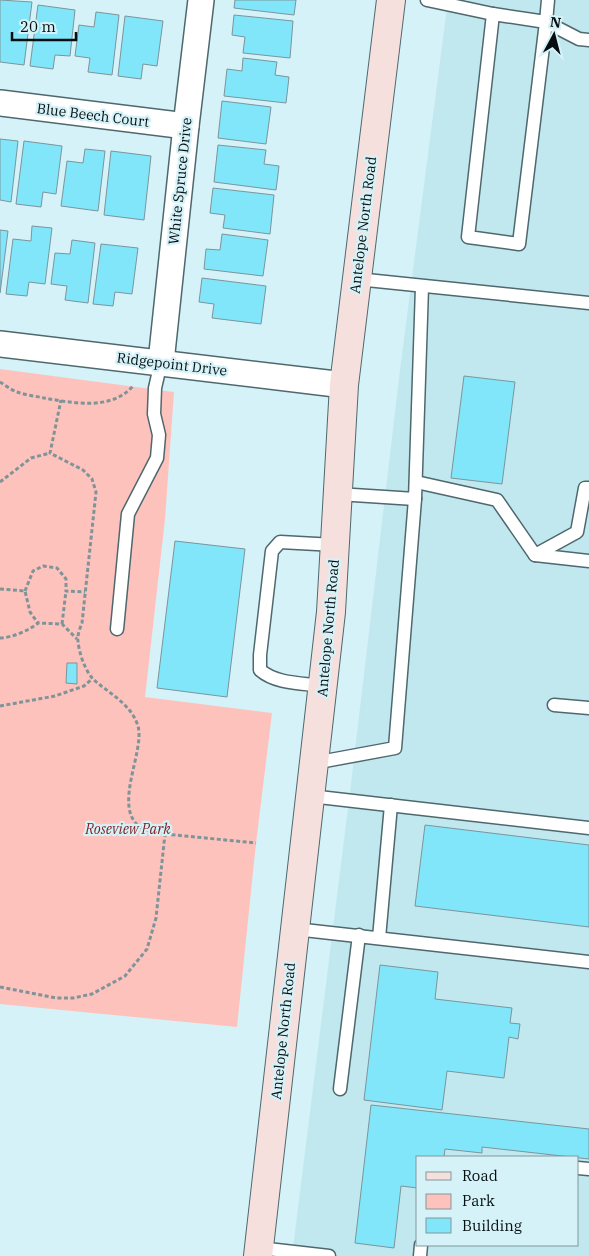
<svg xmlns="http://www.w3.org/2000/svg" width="589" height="1256" viewBox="0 0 589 1256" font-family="'IBM Plex Serif',serif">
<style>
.built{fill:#c1e8ef;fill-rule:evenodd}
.green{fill:#fec2bd}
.building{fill:#82e6fb;stroke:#7b959b}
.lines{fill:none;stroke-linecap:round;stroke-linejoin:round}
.lane-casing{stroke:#4e686d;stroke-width:15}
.street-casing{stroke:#4e686d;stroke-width:28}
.secondary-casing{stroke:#4e686d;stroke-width:30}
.path{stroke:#7f9498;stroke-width:3;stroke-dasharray:4 2.5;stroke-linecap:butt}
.lane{stroke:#fff;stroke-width:12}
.street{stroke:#fff;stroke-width:25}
.secondary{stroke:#f6e0de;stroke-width:28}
.labels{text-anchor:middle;stroke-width:4.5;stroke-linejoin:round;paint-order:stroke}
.street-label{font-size:14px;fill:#050e10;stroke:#d5f2f8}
.park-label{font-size:14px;font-style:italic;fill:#7e2122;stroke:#d5f2f8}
</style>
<rect width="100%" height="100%" fill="#d5f2f8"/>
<!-- built -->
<path class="built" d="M448,0h141v1256h-297l59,-472 49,-414zM418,1157h160v88h-160z"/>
<!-- green -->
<polygon class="green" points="0,369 174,392 165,519 145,697 272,713 256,843 237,1027 0,1004"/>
<!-- building -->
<g class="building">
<polygon points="0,0 32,2 24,65 0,62"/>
<polygon points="235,0 296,0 294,15 234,8"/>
<polygon points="38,5 75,10 70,56 55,55 53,69 30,66"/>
<polygon points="96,12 119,15 112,75 88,72 90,58 75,56 79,25 94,27"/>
<polygon points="234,15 293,21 290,58 243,53 245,37 232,35"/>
<polygon points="125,16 163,21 157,66 143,64 141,79 118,76"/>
<polygon points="243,58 277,62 275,75 289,77 286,103 224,96 227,69 242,71"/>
<polygon points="222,101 271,107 266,144 218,138"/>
<polygon points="0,139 18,141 11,202 0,200"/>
<polygon points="24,141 62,146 56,194 43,192 41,207 16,204"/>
<polygon points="218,145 266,150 264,164 279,166 276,190 214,182"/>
<polygon points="85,149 105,151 98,211 61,206 67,161 83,163"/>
<polygon points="111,151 151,156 144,220 104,215"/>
<polygon points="213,188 274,195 270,234 223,228 225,215 210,213"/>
<polygon points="32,226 52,228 45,284 29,282 27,296 6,294 13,239 31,241"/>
<polygon points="0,230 8,231 0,293"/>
<polygon points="222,234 268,240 263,276 204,269 206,249 220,250"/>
<polygon points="72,240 95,243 88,303 65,300 67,286 51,284 55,253 70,254"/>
<polygon points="101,244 138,248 132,294 115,292 113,306 93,304"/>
<polygon points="202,278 266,286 261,324 212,318 214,304 199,302"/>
<polygon points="464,376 515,382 502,484 451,478"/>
<polygon points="175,541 245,549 227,697 157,688"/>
<polygon points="67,663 77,663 77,684 66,683"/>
<polygon points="425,825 589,845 589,927 415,906"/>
<polygon points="380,965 438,972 435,999 512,1008 510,1023 520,1024 518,1039 509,1037 504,1078 447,1071 442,1110 364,1100"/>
<polygon points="371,1105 589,1129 589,1159 482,1147 482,1153 445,1149 444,1157 418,1157 418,1188 401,1186 394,1248 355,1243"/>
</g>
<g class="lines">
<defs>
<g id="lane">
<polyline points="427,0 493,14"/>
<polyline points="548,0 546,22 519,244 468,237 493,14 546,22 579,39 589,40"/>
<polyline points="357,279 589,303"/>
<polyline points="416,482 497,500 535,555 589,561"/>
<polyline points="338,494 415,499 422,287"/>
<polyline points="535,555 577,532 585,488 589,488"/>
<polyline points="117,629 128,514 157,458 159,435 154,414 155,388 161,362"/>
<path d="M323,686c-21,-3 -47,-2 -63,-16v-15l12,-104 8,-9 55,3"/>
<polyline points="554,705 589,708"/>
<polyline points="314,763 395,748 415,499"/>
<polyline points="310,796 589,828"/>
<polyline points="295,929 589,962"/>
<polyline points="379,938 391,805"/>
<polyline points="340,1089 359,935"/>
<polyline points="578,1168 589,1169"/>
<polyline points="259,1248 329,1256"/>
<polyline points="420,1256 421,1245"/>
</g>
<g id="street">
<polyline points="0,103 186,126"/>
<polyline points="0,344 344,385"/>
<polyline points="161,362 186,126 201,0"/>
</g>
<polyline id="secondary" points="258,1256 331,612 344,385 391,0"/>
</defs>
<!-- lane casing -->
<use href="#lane" class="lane-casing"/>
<!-- street casing -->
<use href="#street" class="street-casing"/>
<!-- secondary casing -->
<use href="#secondary" class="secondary-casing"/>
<!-- path -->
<g class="path">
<path d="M0,382c5,3 11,8 17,10 8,3 18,4 27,6 29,5 67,13 89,-12"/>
<polyline points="0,482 31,458 50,453"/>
<polyline points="0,589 25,591 30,612 38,623"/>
<polyline points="25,591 33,571 43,566 57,568 66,579 66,591 85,592"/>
<polyline points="62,624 66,591"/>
<path d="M0,638c11,0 30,-8 38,-15l24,1 15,15"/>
<polyline points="0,706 55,696 84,686 92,679"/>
<polyline points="165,834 256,843"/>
<path d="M0,987l56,11h17l19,-4 33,-18 22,-27 9,-31 9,-84c-8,-2 -20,-3 -26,-8 -26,-20 6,-75 -1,-100 -7,-22 -28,-32 -44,-46 -9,-9 -15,-27 -16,-39 -1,-5 2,-13 4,-18l14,-131 -4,-13 -9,-9 -33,-17 11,-53"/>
</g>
<!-- lane -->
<use href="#lane" class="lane"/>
<!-- street -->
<use href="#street" class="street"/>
<!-- secondary -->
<use href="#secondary" class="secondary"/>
</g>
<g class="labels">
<!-- street labels -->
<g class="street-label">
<text transform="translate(93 115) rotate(7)" y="5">Blue Beech Court</text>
<text transform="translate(180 181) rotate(-84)" y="5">White Spruce Drive</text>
<text transform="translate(363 225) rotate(-83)" y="5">Antelope North Road</text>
<text transform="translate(172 364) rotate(7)" y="5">Ridgepoint Drive</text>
<text transform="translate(328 628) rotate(-85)" y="5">Antelope North Road</text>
<text transform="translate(283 1031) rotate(-84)" y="5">Antelope North Road</text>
</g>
<!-- park labels -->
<g class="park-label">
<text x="128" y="834">Roseview Park</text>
</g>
</g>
<!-- legend -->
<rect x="416" y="1156" width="162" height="90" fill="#d5f2f8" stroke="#82979b"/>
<rect x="426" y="1172" width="25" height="8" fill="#f6e0de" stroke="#82979b"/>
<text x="462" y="1181" font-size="15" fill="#050e10">Road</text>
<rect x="426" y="1194" width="25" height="15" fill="#fec2bd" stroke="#82979b"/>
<text x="462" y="1206" font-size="15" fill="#050e10">Park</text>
<rect x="426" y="1218" width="25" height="15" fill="#82e6fb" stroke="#82979b"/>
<text x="462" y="1231" font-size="15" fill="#050e10">Building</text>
<!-- north arrow -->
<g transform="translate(554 35) rotate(7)" stroke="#d5f2f8" stroke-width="4" paint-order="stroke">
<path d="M0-4L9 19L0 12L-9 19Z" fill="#050e10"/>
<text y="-8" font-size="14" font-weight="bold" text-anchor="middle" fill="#050e10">N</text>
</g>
<!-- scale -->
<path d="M12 32v8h64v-8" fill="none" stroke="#050e10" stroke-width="2.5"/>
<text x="20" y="32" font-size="15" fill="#050e10" stroke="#d5f2f8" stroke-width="4" paint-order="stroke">20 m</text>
</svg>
